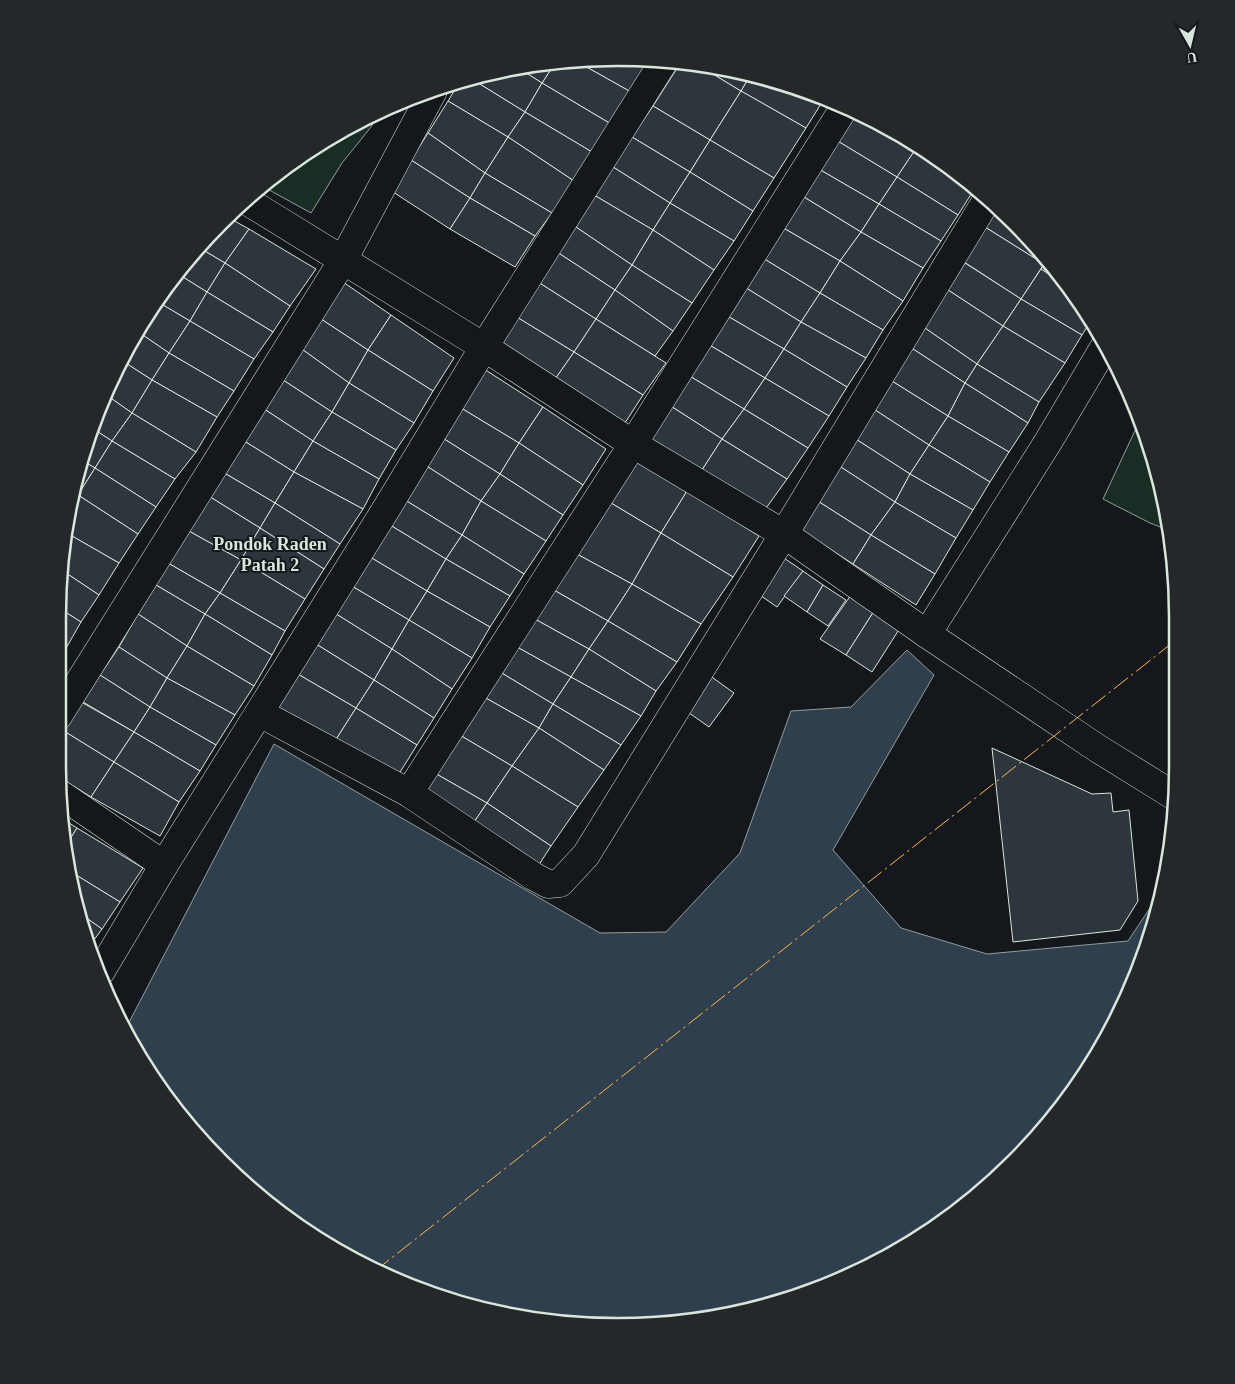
<svg xmlns="http://www.w3.org/2000/svg" width="1235" height="1384" viewBox="0 0 1235 1384" font-family="Georgia,serif">
<style>
.green{fill:#1a2d24;stroke:#939e99}
.water{fill:#2f3f4d;stroke:#939e99}
.building{fill:#2c363c;stroke:#d8e6dc}
.lines{fill:none;stroke-linecap:round;stroke-linejoin:round}
.minor-casing{stroke:#d8e6dc;stroke-width:29}
.minor{stroke:#14181c;stroke-width:28}
.power{stroke:#ffb74d;stroke-width:1;stroke-dasharray:18 4 2.5 4;stroke-linecap:butt}
.labels{text-anchor:middle;stroke-width:4;stroke-linejoin:round;paint-order:stroke}
.neighbourhood-label{font-size:18px;font-weight:bold;fill:#d8e6dc;stroke:#14181c}
.rim{fill:none;stroke:#d8e6dc;stroke-width:2.5}
</style>
<rect width="100%" height="100%" fill="#14181c"/>
<!-- green -->
<g class="green">
<polygon points="380,111 371,127 342,163 311,213 262,186 277,173 370,115"/>
<polygon points="1139,422 1158,473 1168,530 1150,523 1103,499"/>
</g>
<!-- water -->
<polygon class="water" points="907,650 934,675 833,850 901,928 987,954 1128,941 1162,890 1158,912 1120,1014 1062,1107 987,1188 865,1269 762,1307 618,1326 508,1316 370,1269 276,1211 173,1108 125,1030 274,744 600,933 666,932 740,853 791,711 851,707"/>
<!-- building -->
<g class="building">
<polygon points="581,59 650,61 631,92 574,60"/>
<polygon points="574,60 631,92 611,124 542,83 555,63"/>
<polygon points="681,62 695,63 741,91 710,140 653,106"/>
<polygon points="555,63 542,83 520,69"/>
<polygon points="695,63 750,76 741,91"/>
<polygon points="520,69 542,83 525,112 470,78"/>
<polygon points="750,76 798,87 824,99 806,128 741,91"/>
<polygon points="470,78 525,112 508,137 448,101 460,81"/>
<polygon points="542,83 611,124 592,152 525,112"/>
<polygon points="741,91 806,128 774,178 710,140"/>
<polygon points="448,101 508,137 485,173 428,133"/>
<polygon points="653,106 710,140 690,172 632,137"/>
<polygon points="525,112 592,152 574,181 508,137"/>
<polygon points="852,112 885,127 917,147 897,177 836,140"/>
<polygon points="428,133 485,173 470,198 411,160"/>
<polygon points="508,137 574,181 552,213 485,173"/>
<polygon points="632,137 690,172 670,203 613,167"/>
<polygon points="710,140 774,178 753,211 690,172"/>
<polygon points="836,140 897,177 879,204 817,168"/>
<polygon points="917,147 975,188 958,215 897,177"/>
<polygon points="411,160 470,198 450,229 390,190"/>
<polygon points="613,167 670,203 653,230 594,195"/>
<polygon points="817,168 879,204 861,232 799,194"/>
<polygon points="690,172 753,211 734,241 670,203"/>
<polygon points="485,173 552,213 535,236 470,198"/>
<polygon points="897,177 958,215 941,241 879,204"/>
<polygon points="799,194 861,232 840,261 780,226"/>
<polygon points="594,195 653,230 632,265 573,225"/>
<polygon points="470,198 535,236 515,267 450,229"/>
<polygon points="670,203 734,241 714,270 653,230"/>
<polygon points="879,204 941,241 923,268 861,232"/>
<polygon points="998,208 1047,261 1044,264 985,227"/>
<polygon points="229,218 249,229 225,263 198,247"/>
<polygon points="573,225 632,265 615,290 557,252"/>
<polygon points="780,226 840,261 820,293 761,257"/>
<polygon points="985,227 1044,264 1021,299 961,260"/>
<polygon points="249,229 316,269 290,306 225,263"/>
<polygon points="653,230 714,270 692,303 632,265"/>
<polygon points="861,232 923,268 903,301 840,261"/>
<polygon points="198,247 225,263 207,292 178,274"/>
<polygon points="557,252 615,290 596,319 538,282"/>
<polygon points="761,257 820,293 801,322 743,286"/>
<polygon points="840,261 903,301 883,330 820,293"/>
<polygon points="1047,261 1062,277 1068,287 1041,269"/>
<polygon points="225,263 290,306 273,332 207,292"/>
<polygon points="965,263 1021,299 1003,326 948,290"/>
<polygon points="632,265 692,303 673,331 615,290"/>
<polygon points="1041,269 1068,287 1090,322 1082,335 1021,299"/>
<polygon points="178,274 207,292 190,321 158,302"/>
<polygon points="343,282 391,315 368,350 318,317"/>
<polygon points="538,282 596,319 574,352 515,316"/>
<polygon points="743,286 801,322 784,349 724,314"/>
<polygon points="945,288 1003,326 977,364 922,326"/>
<polygon points="615,290 673,331 655,356 596,319"/>
<polygon points="207,292 273,332 254,359 190,321"/>
<polygon points="820,293 883,330 866,358 801,322"/>
<polygon points="1021,299 1082,335 1065,363 1003,326"/>
<polygon points="158,302 190,321 169,353 137,331"/>
<polygon points="724,314 784,349 765,378 706,343"/>
<polygon points="391,315 454,358 433,391 368,350"/>
<polygon points="515,316 574,352 551,385 496,348"/>
<polygon points="318,317 368,350 349,383 299,347"/>
<polygon points="596,319 666,363 643,395 574,352"/>
<polygon points="190,321 254,359 234,391 169,353"/>
<polygon points="801,322 866,358 847,387 784,349"/>
<polygon points="922,326 977,364 965,383 910,347"/>
<polygon points="1003,326 1065,363 1039,402 977,364"/>
<polygon points="137,331 169,353 152,380 121,360"/>
<polygon points="706,343 765,378 744,409 688,375"/>
<polygon points="299,347 349,383 332,412 280,378"/>
<polygon points="910,347 965,383 948,416 887,378"/>
<polygon points="784,349 847,387 829,416 765,378"/>
<polygon points="368,350 433,391 414,423 349,383"/>
<polygon points="574,352 643,395 621,429 551,385"/>
<polygon points="169,353 234,391 217,417 152,380"/>
<polygon points="121,360 152,380 132,413 105,394"/>
<polygon points="977,364 1039,402 1028,423 965,383"/>
<polygon points="484,369 543,407 519,443 461,408"/>
<polygon points="688,375 744,409 722,439 666,403"/>
<polygon points="280,378 332,412 313,441 261,407"/>
<polygon points="765,378 829,416 808,448 744,409"/>
<polygon points="887,378 948,416 929,445 872,408"/>
<polygon points="152,380 217,417 196,452 132,413"/>
<polygon points="349,383 414,423 396,450 332,412"/>
<polygon points="965,383 1028,423 1009,452 948,416"/>
<polygon points="105,394 132,413 112,441 92,428 100,403"/>
<polygon points="666,403 722,439 700,473 643,437"/>
<polygon points="261,407 313,441 294,472 241,439"/>
<polygon points="543,407 606,449 583,485 519,443"/>
<polygon points="461,408 519,443 500,474 441,437"/>
<polygon points="872,408 929,445 910,474 851,436"/>
<polygon points="744,409 808,448 787,479 722,439"/>
<polygon points="332,412 396,450 379,479 313,441"/>
<polygon points="132,413 196,452 175,479 112,441"/>
<polygon points="948,416 1009,452 990,482 929,445"/>
<polygon points="92,428 112,441 95,468 83,461"/>
<polygon points="851,436 910,474 895,502 833,462"/>
<polygon points="441,437 500,474 481,501 425,465"/>
<polygon points="241,439 294,472 275,503 221,471"/>
<polygon points="722,439 787,479 764,511 700,473"/>
<polygon points="112,441 175,479 156,507 95,468"/>
<polygon points="313,441 379,479 363,509 294,472"/>
<polygon points="519,443 583,485 563,515 500,474"/>
<polygon points="929,445 990,482 973,510 910,474"/>
<polygon points="632,456 687,491 661,533 606,500"/>
<polygon points="83,461 95,468 78,495 73,492"/>
<polygon points="833,462 895,502 871,535 813,498"/>
<polygon points="425,465 481,501 462,535 405,500"/>
<polygon points="95,468 156,507 138,534 78,495"/>
<polygon points="221,471 275,503 260,528 207,495"/>
<polygon points="294,472 363,509 340,544 275,503"/>
<polygon points="500,474 563,515 546,541 481,501"/>
<polygon points="910,474 973,510 956,538 895,502"/>
<polygon points="687,491 759,536 733,577 661,533"/>
<polygon points="78,495 138,534 119,563 65,532 68,512"/>
<polygon points="207,495 260,528 241,560 187,530"/>
<polygon points="813,498 871,535 853,564 796,527"/>
<polygon points="405,500 462,535 446,559 390,525"/>
<polygon points="606,500 661,533 632,584 575,553"/>
<polygon points="481,501 546,541 524,574 462,535"/>
<polygon points="895,502 956,538 935,574 871,535"/>
<polygon points="275,503 340,544 324,569 260,528"/>
<polygon points="390,525 446,559 427,591 370,557"/>
<polygon points="260,528 324,569 305,599 241,560"/>
<polygon points="187,530 241,560 220,593 168,563"/>
<polygon points="65,532 119,563 99,595 60,569"/>
<polygon points="661,533 733,577 701,624 632,584"/>
<polygon points="462,535 524,574 510,596 446,559"/>
<polygon points="871,535 935,574 916,605 853,564"/>
<polygon points="575,553 632,584 608,621 552,589"/>
<polygon points="778,554 803,571 777,607 754,591"/>
<polygon points="370,557 427,591 409,620 350,585"/>
<polygon points="446,559 510,596 490,627 427,591"/>
<polygon points="241,560 305,599 285,631 220,593"/>
<polygon points="168,563 220,593 205,614 156,585"/>
<polygon points="60,569 99,595 81,622 59,608 59,581"/>
<polygon points="803,571 823,585 807,612 784,596"/>
<polygon points="632,584 701,624 677,662 608,621"/>
<polygon points="156,585 205,614 187,646 138,614"/>
<polygon points="350,585 409,620 392,649 333,612"/>
<polygon points="823,585 846,600 828,626 807,612"/>
<polygon points="552,589 608,621 589,649 533,618"/>
<polygon points="427,591 490,627 472,658 409,620"/>
<polygon points="220,593 285,631 272,655 205,614"/>
<polygon points="851,595 874,611 846,655 820,639"/>
<polygon points="59,608 81,622 61,657 58,655"/>
<polygon points="874,611 900,628 872,672 846,655"/>
<polygon points="333,612 392,649 374,680 316,644"/>
<polygon points="138,614 187,646 167,678 119,647"/>
<polygon points="205,614 272,655 254,686 187,646"/>
<polygon points="533,618 589,649 571,677 517,647"/>
<polygon points="409,620 472,658 452,689 392,649"/>
<polygon points="608,621 677,662 656,691 589,649"/>
<polygon points="316,644 374,680 356,708 296,673"/>
<polygon points="187,646 254,686 235,715 167,678"/>
<polygon points="119,647 167,678 150,707 100,675"/>
<polygon points="517,647 571,677 553,704 500,672"/>
<polygon points="392,649 452,689 434,718 374,680"/>
<polygon points="589,649 656,691 641,716 571,677"/>
<polygon points="500,672 553,704 539,728 484,697"/>
<polygon points="296,673 356,708 335,741 276,707"/>
<polygon points="100,675 150,707 134,732 83,702"/>
<polygon points="709,675 734,693 709,727 685,710"/>
<polygon points="571,677 641,716 621,745 553,704"/>
<polygon points="167,678 235,715 216,745 150,707"/>
<polygon points="374,680 434,718 417,745 356,708"/>
<polygon points="484,697 539,728 512,766 458,734"/>
<polygon points="76,699 134,732 114,762 59,728"/>
<polygon points="553,704 621,745 604,770 539,728"/>
<polygon points="150,707 216,745 200,771 134,732"/>
<polygon points="356,708 417,745 397,777 335,741"/>
<polygon points="59,728 114,762 91,797 59,777 58,730"/>
<polygon points="539,728 604,770 578,807 512,766"/>
<polygon points="134,732 200,771 179,802 114,762"/>
<polygon points="458,734 512,766 487,803 433,772"/>
<polygon points="992,748 1092,794 1111,793 1113,812 1129,810 1138,901 1120,930 1013,942"/>
<polygon points="114,762 179,802 160,836 91,797"/>
<polygon points="512,766 578,807 551,846 487,803"/>
<polygon points="433,772 487,803 470,828 419,795"/>
<polygon points="487,803 551,846 533,874 470,828"/>
<polygon points="63,819 77,828 65,847"/>
<polygon points="77,828 143,868 120,902 68,870 65,847"/>
<polygon points="68,870 120,902 102,929 82,915 68,876"/>
<polygon points="82,915 102,929 91,944"/>
</g>
<g class="lines">
<defs>
<g id="minor">
<polyline points="247,201 484,347 633,444 784,534 927,634 1097,748 1176,797"/>
<polyline points="927,634 1048,442 1105,346"/>
<polyline points="260,713 409,793 533,876 548,884 560,883 586,855 784,534 988,198"/>
<polyline points="58,716 343,260 433,91"/>
<polyline points="409,793 633,444 844,108"/>
<polyline points="60,794 164,865"/>
<polyline points="101,971 164,865 388,506 484,347 664,61"/>
</g>
</defs>
<!-- minor casing -->
<use href="#minor" class="minor-casing"/>
<!-- minor -->
<use href="#minor" class="minor"/>
<!-- power -->
<polyline class="power" points="375,1271 1176,640"/>
</g>
<g class="labels">
<!-- neighbourhood labels -->
<g class="neighbourhood-label">
<text x="270" y="550">Pondok Raden<tspan x="270" dy="21">Patah 2</tspan></text>
</g>
</g>
<!-- crop -->
<path d="M0 0H1235V1384H0ZM617 66H618A551 551 0 0 1 1169 617V767A551 551 0 0 1 618 1318H617A551 551 0 0 1 66 767V617A551 551 0 0 1 617 66Z" fill="#24282b" fill-rule="evenodd"/>
<path class="rim" d="M617 66H618A551 551 0 0 1 1169 617V767A551 551 0 0 1 618 1318H617A551 551 0 0 1 66 767V617A551 551 0 0 1 617 66Z"/>
<!-- north arrow -->
<g transform="translate(1190 45) rotate(172)" stroke="#14181c" stroke-width="4" paint-order="stroke">
<path d="M0-4L9 19L0 12L-9 19Z" fill="#d8e6dc"/>
<text y="-8" font-size="14" font-weight="bold" text-anchor="middle" fill="#d8e6dc">U</text>
</g>
</svg>
